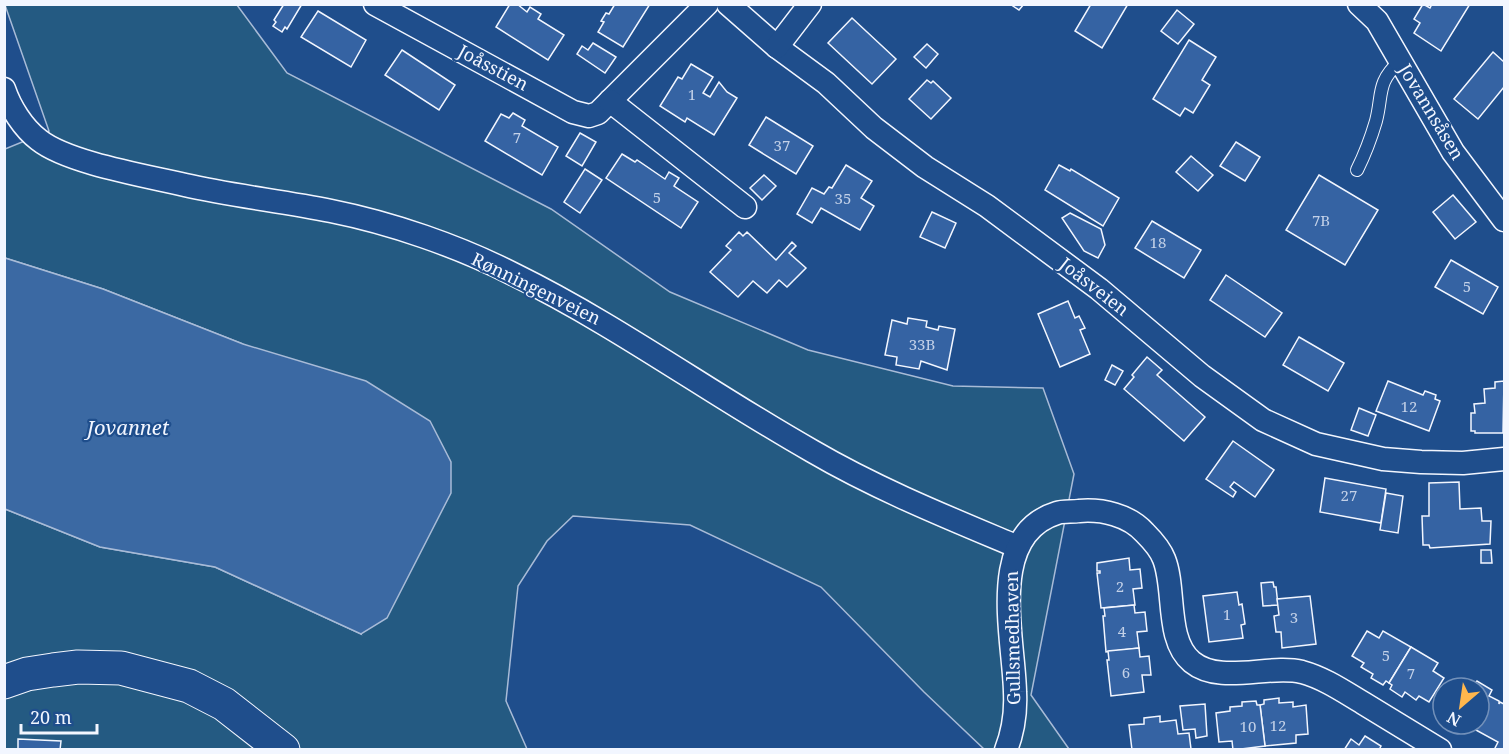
<svg xmlns="http://www.w3.org/2000/svg" width="1509" height="754" viewBox="0 0 1509 754" font-family="'Noto Serif',serif">
<style>
.green{fill:#245a82;stroke:#a8bbd7;stroke-width:1.5}
.water{fill:#3b69a3;stroke:#a8bbd7;stroke-width:1.5}
.building{fill:#3563a3;stroke:#f2f6ff;stroke-width:1.5}
.lines{fill:none;stroke-linecap:round;stroke-linejoin:round}
.service-casing{stroke:#f2f6ff;stroke-width:14}
.minor-casing{stroke:#f2f6ff;stroke-width:25}
.primary-casing{stroke:#f2f6ff;stroke-width:35}
.service{stroke:#1f4e8c;stroke-width:12}
.minor{stroke:#1f4e8c;stroke-width:22}
.primary{stroke:#1f4e8c;stroke-width:33}
.labels{text-anchor:middle;stroke-width:4.5;stroke-linejoin:round;paint-order:stroke}
.number-label{font-size:15px;fill:#c3d1e8}
.street-label{font-size:18px;fill:#f2f6ff;stroke:#1f4e8c}
.water-label{font-size:20px;font-style:italic;fill:#f2f6ff;stroke:#1f4e8c}
</style>
<rect width="100%" height="100%" fill="#1f4e8c"/>
<!-- green -->
<polygon class="green" points="5,5 237,5 287,73 551,209 670,292 808,350 953,386 1043,388 1074,474 1031,695 1069,749 984,749 924,692 821,587 690,525 573,516 547,541 518,586 506,701 527,749 5,750 5,509 100,547 215,567 361,634 243,344 103,289 5,258 5,149 49,131"/>
<!-- water -->
<polygon class="water" points="5,258 103,289 243,344 366,381 430,421 451,462 451,493 387,618 361,634 215,567 100,547 5,509"/>
<!-- building -->
<g class="building">
<polygon points="284,4 302,4 287,29 285,27 282,32 273,26 276,22 274,20"/>
<polygon points="510,4 517,4 527,12 530,7 541,14 538,19 564,35 548,60 496,27"/>
<polygon points="615,4 650,4 623,47 598,32 604,22 601,21 606,13 609,14"/>
<polygon points="1010,4 1024,4 1019,10"/>
<polygon points="1091,4 1128,4 1102,48 1075,31"/>
<polygon points="1423,4 1430,8 1432,4 1470,4 1441,51 1414,33 1420,23 1414,19"/>
<polygon points="1177,10 1194,24 1178,44 1161,31"/>
<polygon points="318,11 366,40 351,67 301,37"/>
<polygon points="852,18 896,59 872,84 828,43"/>
<polygon points="1189,40 1216,57 1202,80 1210,85 1193,113 1185,108 1180,116 1153,99"/>
<polygon points="593,43 616,57 605,73 577,54 582,46 588,50"/>
<polygon points="927,44 938,54 926,68 914,57"/>
<polygon points="402,50 455,85 439,110 385,75"/>
<polygon points="1493,52 1504,62 1504,87 1478,119 1454,99"/>
<polygon points="691,64 713,77 703,93 710,97 719,82 727,92 737,98 714,135 687,118 685,122 660,106 678,77 682,79"/>
<polygon points="927,80 931,83 933,81 951,98 931,119 909,99"/>
<polygon points="513,113 525,120 522,126 558,147 542,175 485,141 501,114 509,118"/>
<polygon points="766,117 813,146 796,174 749,145"/>
<polygon points="580,133 596,142 582,166 566,156"/>
<polygon points="1236,142 1260,157 1245,181 1220,166"/>
<polygon points="622,154 635,162 637,160 665,179 669,172 679,178 674,186 698,202 681,228 606,178"/>
<polygon points="1191,156 1213,175 1198,191 1176,172"/>
<polygon points="846,165 872,181 861,198 874,206 860,230 821,208 812,223 797,214 812,188 824,194 829,187 832,188"/>
<polygon points="1059,165 1070,171 1071,169 1119,198 1103,226 1045,190"/>
<polygon points="585,169 602,180 580,213 564,202"/>
<polygon points="764,175 776,186 762,200 750,188"/>
<polygon points="1319,175 1378,210 1345,265 1286,230"/>
<polygon points="1453,195 1476,222 1455,239 1433,212"/>
<polygon points="932,212 956,223 945,248 920,237"/>
<polygon points="1070,213 1101,229 1105,245 1098,258 1084,251 1062,218"/>
<polygon points="1152,221 1201,250 1184,278 1135,248"/>
<polygon points="739,232 743,236 747,232 776,260 792,242 796,246 789,253 806,268 787,287 779,280 767,293 753,281 738,297 710,272 731,250 726,246"/>
<polygon points="1451,260 1498,287 1483,314 1435,287"/>
<polygon points="1226,275 1282,313 1265,337 1210,300"/>
<polygon points="1068,301 1075,318 1079,316 1085,328 1080,330 1090,354 1060,367 1038,314"/>
<polygon points="908,318 927,321 926,327 938,330 939,326 955,329 947,370 921,361 919,369 896,365 897,357 885,355 892,320 907,324"/>
<polygon points="1299,337 1344,363 1328,391 1283,365"/>
<polygon points="1147,357 1162,370 1157,375 1205,417 1184,441 1124,389 1134,377 1132,375"/>
<polygon points="1112,365 1123,371 1115,385 1105,380"/>
<polygon points="1388,381 1423,395 1425,391 1436,395 1435,399 1440,401 1429,431 1376,411"/>
<polygon points="1504,381 1503,433 1475,433 1475,431 1471,431 1471,413 1475,413 1474,404 1485,403 1484,389 1495,388 1495,382"/>
<polygon points="1359,408 1376,415 1368,436 1351,430"/>
<polygon points="1233,441 1274,470 1255,497 1234,482 1230,487 1236,492 1233,497 1206,479"/>
<polygon points="1325,478 1386,489 1381,523 1320,512"/>
<polygon points="1459,482 1460,509 1481,508 1482,521 1491,521 1490,544 1430,548 1429,545 1423,545 1422,516 1429,516 1429,483"/>
<polygon points="1386,493 1403,496 1398,533 1380,530"/>
<polygon points="1481,550 1491,550 1492,563 1481,563"/>
<polygon points="1129,558 1130,570 1140,569 1142,588 1133,589 1135,605 1101,608 1097,573 1100,573 1100,571 1097,571 1097,563"/>
<polygon points="1273,582 1274,587 1276,587 1278,605 1263,606 1261,583"/>
<polygon points="1237,592 1239,605 1242,604 1245,624 1241,625 1243,638 1209,642 1203,596"/>
<polygon points="1310,596 1316,644 1282,648 1281,632 1276,632 1274,616 1279,615 1277,599"/>
<polygon points="1134,605 1135,613 1145,612 1147,631 1137,632 1139,648 1106,652 1103,616 1105,616 1104,608"/>
<polygon points="1367,631 1379,638 1383,631 1411,647 1389,683 1386,681 1383,685 1371,678 1373,674 1361,667 1364,663 1352,656"/>
<polygon points="1411,647 1438,663 1433,671 1444,678 1429,702 1419,696 1416,700 1405,692 1402,697 1390,689 1392,685 1389,683"/>
<polygon points="1139,648 1140,657 1149,656 1151,675 1142,675 1144,692 1111,696 1107,660 1109,660 1108,651"/>
<polygon points="1463,680 1468,683 1470,681 1475,684 1477,681 1492,690 1489,696 1499,701 1499,704 1500,702 1504,704 1504,747 1503,750 1494,750 1498,742 1465,724 1479,724 1479,688 1459,688"/>
<polygon points="1279,698 1279,703 1293,702 1293,707 1306,705 1308,734 1296,735 1296,743 1265,746 1260,705 1264,704 1264,700"/>
<polygon points="1256,701 1257,705 1260,705 1265,746 1233,750 1232,741 1219,742 1216,713 1230,711 1230,707 1242,706 1242,702"/>
<polygon points="1205,704 1207,736 1196,738 1195,729 1183,730 1180,706"/>
<polygon points="1160,716 1160,722 1176,720 1178,734 1189,733 1191,749 1132,750 1129,725 1144,724 1144,718"/>
<polygon points="1454,724 1463,724 1459,731 1452,727"/>
<polygon points="1365,736 1381,746 1379,750 1344,750 1351,739 1359,745"/>
<polygon points="18,739 61,741 60,750 18,750"/>
</g>
<g class="lines">
<defs>
<path id="service" d="M1357,170c8,-16 14,-32 19,-49 7,-27 0,-38 24,-60"/>
<g id="minor">
<polyline points="375,4 573,112 589,116 598,113 707,4"/>
<polyline points="728,4 777,47 826,83 874,128 925,167 987,206 1099,289 1202,376 1263,420 1316,444 1383,459 1421,462 1463,463 1504,459"/>
<polyline points="1359,4 1377,21 1453,152 1504,220"/>
<polyline points="777,47 810,4"/>
<path d="M4,89c6,18 19,39 35,51 29,23 108,36 146,45 48,11 97,16 146,26 60,12 127,35 182,63 104,51 198,120 299,177 65,38 137,67 206,96"/>
<polyline points="610,101 745,207"/>
<path d="M1006,750c7,-18 10,-39 9,-58 -1,-54 -29,-157 42,-179 6,-2 15,-1 22,-2 23,-2 50,4 66,22 7,7 16,18 19,26 12,30 1,81 28,103 28,23 77,2 110,10 22,6 41,19 61,31 25,15 51,31 77,47"/>
</g>
<polyline id="primary" points="4,682 27,674 53,670 78,667 121,668 189,686 224,704 283,750"/>
</defs>
<!-- service casing -->
<use href="#service" class="service-casing"/>
<!-- minor casing -->
<use href="#minor" class="minor-casing"/>
<!-- primary casing -->
<use href="#primary" class="primary-casing"/>
<!-- service -->
<use href="#service" class="service"/>
<!-- minor -->
<use href="#minor" class="minor"/>
<!-- primary -->
<use href="#primary" class="primary"/>
</g>
<g class="labels">
<!-- number labels -->
<g class="number-label">
<text x="692" y="100">1</text>
<text x="517" y="143">7</text>
<text x="782" y="151">37</text>
<text x="657" y="203">5</text>
<text x="843" y="204">35</text>
<text x="1321" y="226">7B</text>
<text x="1158" y="248">18</text>
<text x="1467" y="292">5</text>
<text x="922" y="350">33B</text>
<text x="1409" y="412">12</text>
<text x="1349" y="501">27</text>
<text x="1120" y="592">2</text>
<text x="1227" y="620">1</text>
<text x="1294" y="623">3</text>
<text x="1122" y="637">4</text>
<text x="1386" y="661">5</text>
<text x="1126" y="678">6</text>
<text x="1411" y="679">7</text>
<text x="1278" y="731">12</text>
<text x="1248" y="732">10</text>
</g>
<!-- street labels -->
<g class="street-label">
<text transform="translate(493 68) rotate(28)" y="6">Joåsstien</text>
<text transform="translate(1431 112) rotate(59)" y="6">Jovannsåsen</text>
<text transform="translate(1094 287) rotate(38)" y="6">Joåsveien</text>
<text transform="translate(536 289) rotate(26)" y="6">Rønningenveien</text>
<text transform="translate(1013 638) rotate(-91)" y="6">Gullsmedhaven</text>
</g>
<!-- water labels -->
<g class="water-label">
<text x="128" y="435">Jovannet</text>
</g>
</g>
<!-- border -->
<rect width="1509" height="754" fill="none" stroke="#f2f6ff" stroke-width="12"/>
<!-- north arrow -->
<g transform="translate(1461 706) rotate(209)"><circle r="28" fill="#1f4e8c" stroke="#7391ba" stroke-width="1.5"/>
<path d="M0-4.5L10 22L0 15L-10 22Z" fill="#ffb74d"/>
<text y="-9" font-size="16" font-weight="bold" text-anchor="middle" fill="#f2f6ff">N</text>
</g>
<!-- scale -->
<path d="M21 724v9h76v-9" fill="none" stroke="#f2f6ff" stroke-width="3"/>
<text x="30" y="724" font-size="18" fill="#f2f6ff" stroke="#1f4e8c" stroke-width="4.5" paint-order="stroke">20 m</text>
</svg>
